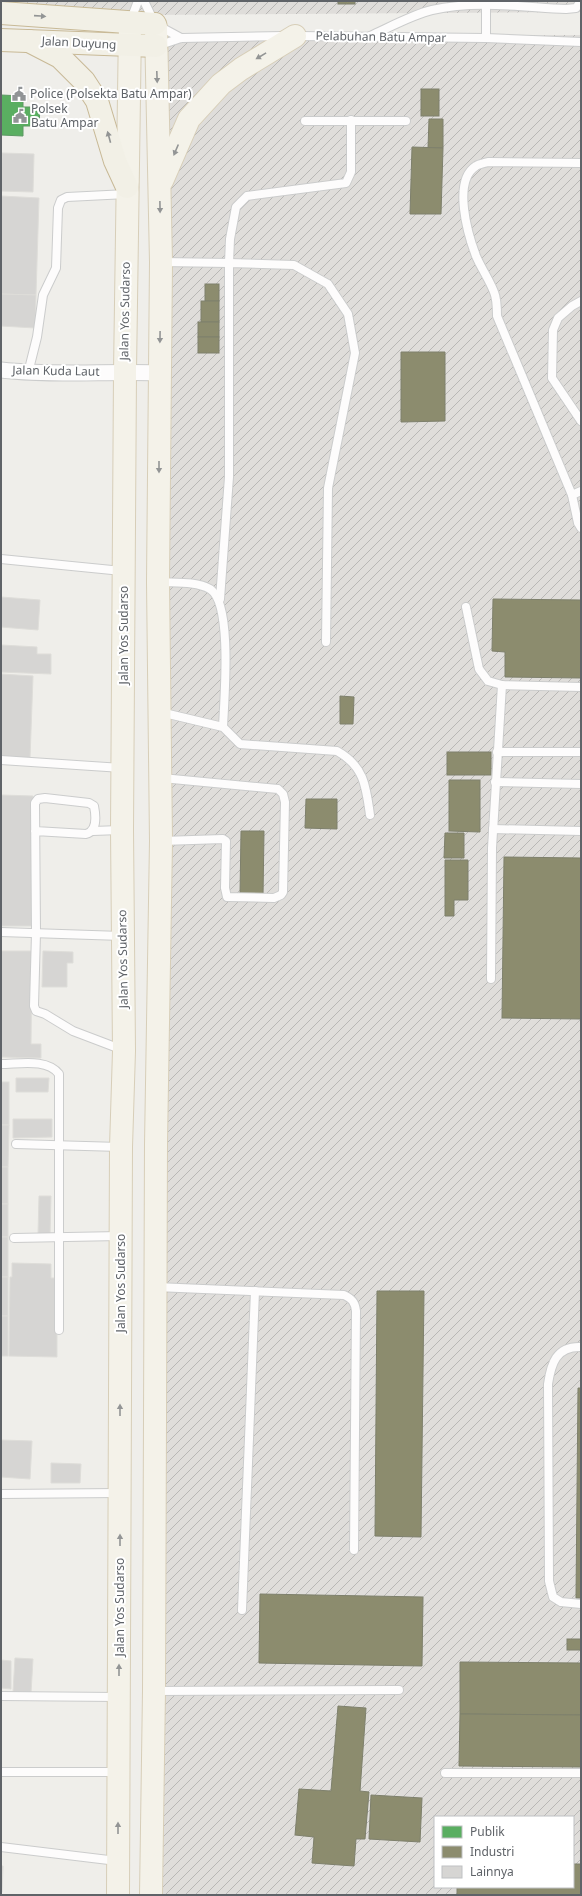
<svg xmlns="http://www.w3.org/2000/svg" width="582" height="1896" viewBox="0 0 582 1896" font-family="'Noto Sans',sans-serif">
<style>
.industrial{fill:url(#industrial-furrows);fill-rule:evenodd}
.public{fill:#5aae61;stroke:#5c9863}
.industry{fill:#8c8c6e;stroke:#7e806c}
.building{fill:#d6d5d3;stroke:#deddd9}
.lines{fill:none;stroke-linecap:round;stroke-linejoin:round}
.service-casing{stroke:#cbcccc;stroke-width:10}
.minor-casing{stroke:#cbcccc;stroke-width:17}
.primary-casing{stroke:#d7ceb8;stroke-width:24}
.trunk-casing{stroke:#c8b996;stroke-width:24}
.service{stroke:#fdfcfc;stroke-width:8}
.minor{stroke:#fdfcfc;stroke-width:15}
.primary{stroke:#f4f2e9;stroke-width:22}
.trunk{stroke:#f2f0e6;stroke-width:22}
.oneway{fill:#929494}
.oneway2{fill:#939595}
.labels{text-anchor:middle;stroke-width:4;stroke-linejoin:round;paint-order:stroke}
.street-label{font-size:12px;fill:#5f6368;stroke:#fff}
.poi-label{font-size:12px;fill:#5f6368;stroke:#fff;text-anchor:start}
</style>
<defs>
<pattern id="industrial-furrows" width="10" height="10" patternUnits="userSpaceOnUse"><rect width="10" height="10" fill="#dfddda"/><path d="M-1 1l2-2M0 10L10 0M9 11l2-2" fill="none" stroke="#b8b7b5"/></pattern>
</defs>
<rect width="100%" height="100%" fill="#efeeea"/>
<!-- industrial -->
<g class="industrial">
<polygon points="1,1 581,1 581,12 1,16"/>
<path d="M581,35v1860h-418l4,-1858zM435,1817h138v70h-138z"/>
</g>
<!-- public -->
<polygon class="public" points="1,95 23,96 23,107 40,107 39,126 23,126 23,136 1,135"/>
<!-- industry -->
<g class="industry">
<rect x="338" y="1" width="17" height="3"/>
<rect x="421" y="89" width="18" height="27"/>
<polygon points="429,119 443,119 443,148 428,148"/>
<polygon points="412,147 443,148 441,214 410,214"/>
<rect x="205" y="284" width="14" height="17"/>
<rect x="201" y="301" width="18" height="21"/>
<rect x="198" y="322" width="21" height="15"/>
<rect x="198" y="337" width="21" height="16"/>
<polygon points="401,352 445,352 445,421 401,422"/>
<polygon points="493,599 581,600 581,678 505,677 505,652 492,651"/>
<polygon points="340,696 354,697 353,724 340,724"/>
<rect x="447" y="752" width="44" height="23"/>
<polygon points="449,780 480,780 480,832 449,831"/>
<polygon points="306,799 337,799 337,829 305,828"/>
<polygon points="241,831 264,831 263,896 240,896"/>
<polygon points="445,833 464,833 464,858 444,858"/>
<polygon points="504,857 581,858 581,1019 502,1018"/>
<polygon points="445,860 468,860 468,900 454,900 454,916 445,916"/>
<polygon points="377,1291 424,1291 421,1537 375,1536"/>
<polygon points="578,1388 581,1388 581,1598 576,1598"/>
<polygon points="260,1594 423,1597 422,1666 259,1663"/>
<rect x="567" y="1639" width="14" height="11"/>
<polygon points="460,1662 581,1663 581,1715 460,1714"/>
<polygon points="338,1706 366,1708 360,1791 369,1792 365,1839 356,1839 354,1866 312,1863 314,1837 295,1835 299,1789 331,1791"/>
<polygon points="460,1714 581,1715 581,1767 459,1766"/>
<polygon points="371,1795 422,1798 420,1842 369,1839"/>
<polygon points="573,1864 581,1864 581,1895 457,1895 457,1887 573,1887"/>
</g>
<!-- building -->
<g class="building">
<polygon points="2,153 34,154 33,192 1,191"/>
<polygon points="1,196 39,198 36,295 1,294"/>
<polygon points="1,294 36,295 35,328 1,326"/>
<polygon points="1,597 40,600 38,630 1,627"/>
<polygon points="1,645 37,647 37,654 51,654 51,674 1,672"/>
<polygon points="1,674 33,676 30,758 1,757"/>
<polygon points="1,795 33,796 32,926 1,926"/>
<polygon points="1,951 32,951 31,1044 41,1044 41,1058 1,1057"/>
<polygon points="43,951 73,952 73,963 67,963 67,987 42,987"/>
<polygon points="16,1078 49,1078 48,1092 16,1092"/>
<rect x="1" y="1082" width="8" height="43"/>
<polygon points="13,1119 52,1119 52,1137 13,1138"/>
<polygon points="1,1125 9,1125 8,1167 1,1167"/>
<rect x="1" y="1167" width="7" height="37"/>
<polygon points="39,1196 51,1196 50,1235 38,1235"/>
<rect x="1" y="1204" width="7" height="33"/>
<rect x="1" y="1237" width="7" height="40"/>
<polygon points="12,1263 51,1264 51,1278 57,1278 57,1357 9,1356 10,1277 12,1277"/>
<rect x="1" y="1277" width="7" height="39"/>
<rect x="1" y="1316" width="7" height="40"/>
<polygon points="1,1440 32,1441 30,1479 1,1477"/>
<polygon points="51,1463 81,1464 80,1483 51,1483"/>
<polygon points="15,1658 33,1659 31,1693 13,1692"/>
<polygon points="1,1660 11,1661 11,1689 1,1688"/>
<polygon points="1,1866 3,1866 2,1892 1,1892"/>
</g>
<g class="lines">
<defs>
<g id="service">
<polyline points="144,1 155,24 181,38"/>
<polyline points="486,1 486,38"/>
<polyline points="130,22 138,1"/>
<polyline points="296,36 486,38 581,42"/>
<path d="M370,36c18,-8 44,-22 62,-26 44,-10 90,-3 134,-1l10,-1 5,-7"/>
<polyline points="157,46 181,38 284,36"/>
<polyline points="305,121 406,121"/>
<path d="M581,163l-93,-1c-3,1 -9,2 -12,4 -24,15 -8,69 0,90 5,12 13,23 18,36 3,7 3,16 3,24l75,179 6,28 3,5"/>
<polyline points="162,262 229,263 230,239 236,207 247,196 346,183 351,172 351,120"/>
<polyline points="581,301 572,306 558,318 553,330 552,378 581,421"/>
<polyline points="28,373 37,337 43,295 56,268 58,208 61,200 67,197 127,194"/>
<polyline points="572,495 581,491"/>
<polyline points="1,559 122,571"/>
<path d="M159,582c16,1 37,-1 51,7 23,14 14,112 13,138"/>
<polyline points="220,599 229,477 229,263 294,265 328,284 348,314 355,353 328,488 326,642"/>
<polyline points="466,607 479,669 488,681 502,685 581,687"/>
<path d="M160,712l63,15 17,17 97,7c27,15 29,35 33,64"/>
<polyline points="497,752 581,752"/>
<polyline points="1,760 122,768"/>
<polyline points="495,782 581,784"/>
<polyline points="493,829 581,831"/>
<path d="M35,831l51,3c11,-3 10,-18 8,-28l-5,-3 -44,-5 -7,1 -3,4 1,130 -2,73 2,5 9,3 28,17 50,19"/>
<polyline points="93,831 120,830"/>
<polyline points="162,841 223,839 226,841 225,888 227,897 274,898 281,895 283,892 285,802 283,794 278,789 162,778"/>
<polyline points="1,932 122,936"/>
<polyline points="491,979 492,848 502,685"/>
<path d="M1,1064c18,0 46,-6 58,10v256"/>
<polyline points="16,1144 120,1147"/>
<polyline points="14,1238 120,1236"/>
<path d="M156,1287l188,8c8,4 11,7 12,16l-2,239"/>
<path d="M581,1347c-25,-1 -30,17 -33,37l1,197 4,16 8,5 20,2"/>
<polyline points="1,1494 119,1493"/>
<polyline points="242,1610 255,1291"/>
<polyline points="154,1691 399,1690"/>
<polyline points="1,1696 118,1697"/>
<polyline points="1,1772 118,1772"/>
<polyline points="445,1773 581,1773"/>
<polyline points="1,1847 117,1861"/>
</g>
<path id="minor" d="M1,370c53,6 106,1 159,3"/>
<g id="primary">
<polyline points="162,181 189,119 221,84 241,69 295,36"/>
<polyline points="118,1895 121,1147 124,1051 122,830 125,372 130,26"/>
<polyline points="151,1895 154,1691 156,1144 161,841 158,582 161,262 156,27"/>
</g>
<g id="trunk">
<polyline points="1,13 155,24"/>
<polyline points="1,40 156,46"/>
<polyline points="29,41 60,57 84,81 97,101 115,161 127,187"/>
</g>
</defs>
<!-- service casing -->
<use href="#service" class="service-casing"/>
<!-- minor casing -->
<use href="#minor" class="minor-casing"/>
<!-- primary casing -->
<use href="#primary" class="primary-casing"/>
<!-- trunk casing -->
<use href="#trunk" class="trunk-casing"/>
<!-- service -->
<use href="#service" class="service"/>
<!-- minor -->
<use href="#minor" class="minor"/>
<!-- primary -->
<use href="#primary" class="primary"/>
<!-- trunk -->
<use href="#trunk" class="trunk"/>
</g>
<!-- one-way arrows -->
<defs><path id="oneway-solid" d="M-6-.8H1V-3.2L6.5 0L1 3.2V.8H-6Z"/></defs>
<g class="oneway">
<use href="#oneway-solid" transform="translate(40 16) rotate(4)"/>
<use href="#oneway-solid" transform="translate(109 137) rotate(-105)"/>
</g>
<g class="oneway2">
<use href="#oneway-solid" transform="translate(261 56) rotate(149)"/>
<use href="#oneway-solid" transform="translate(157 77) rotate(88)"/>
<use href="#oneway-solid" transform="translate(176 150) rotate(113)"/>
<use href="#oneway-solid" transform="translate(160 207) rotate(89)"/>
<use href="#oneway-solid" transform="translate(160 337) rotate(91)"/>
<use href="#oneway-solid" transform="translate(159 467) rotate(90)"/>
<use href="#oneway-solid" transform="translate(120 1410) rotate(-90)"/>
<use href="#oneway-solid" transform="translate(120 1540) rotate(-90)"/>
<use href="#oneway-solid" transform="translate(119 1670) rotate(-90)"/>
<use href="#oneway-solid" transform="translate(118 1828) rotate(-90)"/>
</g>
<!-- icons -->
<defs>
<symbol id="civic-bare" viewBox="-9 -9 18 18"><path d="M-.6-6.5H3V-4.5H.6V-3L4-1V1h2V6H-6V1h2V-1L-.6-3ZM-1.2 2.5V6h2.4V2.5Z" fill="#919496" stroke="#fff" stroke-width="2.5" paint-order="stroke"/></symbol>
</defs>
<g fill-rule="evenodd">
<use href="#civic-bare" x="9" y="84" width="20" height="20"/>
<use href="#civic-bare" x="10" y="106" width="20" height="20"/>
</g>
<g class="labels">
<!-- street labels -->
<g class="street-label">
<text transform="translate(381 37) rotate(1)" y="4">Pelabuhan Batu Ampar</text>
<text transform="translate(79 43) rotate(3)" y="4">Jalan Duyung</text>
<text transform="translate(125 311) rotate(-89)" y="4">Jalan Yos Sudarso</text>
<text transform="translate(56 371) rotate(1)" y="4">Jalan Kuda Laut</text>
<text transform="translate(124 635) rotate(-90)" y="4">Jalan Yos Sudarso</text>
<text transform="translate(123 959) rotate(-91)" y="4">Jalan Yos Sudarso</text>
<text transform="translate(121 1283) rotate(-90)" y="4">Jalan Yos Sudarso</text>
<text transform="translate(120 1607) rotate(-90)" y="4">Jalan Yos Sudarso</text>
</g>
<!-- poi labels -->
<g class="poi-label">
<text x="30" y="98">Police (Polsekta Batu Ampar)</text>
<text x="31" y="113">Polsek<tspan x="31" dy="14">Batu Ampar</tspan></text>
</g>
</g>
<!-- border -->
<rect width="582" height="1896" fill="none" stroke="#5f6368" stroke-width="4"/>
<!-- legend -->
<rect x="434" y="1816" width="140" height="72" fill="#ffffff" stroke="#bfc1c3"/>
<rect x="442" y="1826" width="20" height="12" fill="#5aae61" stroke="#bfc1c3"/>
<text x="470" y="1836" font-size="12" fill="#5f6368">Publik</text>
<rect x="442" y="1846" width="20" height="12" fill="#8c8c6e" stroke="#bfc1c3"/>
<text x="470" y="1856" font-size="12" fill="#5f6368">Industri</text>
<rect x="442" y="1866" width="20" height="12" fill="#d6d5d3" stroke="#bfc1c3"/>
<text x="470" y="1876" font-size="12" fill="#5f6368">Lainnya</text>
</svg>
